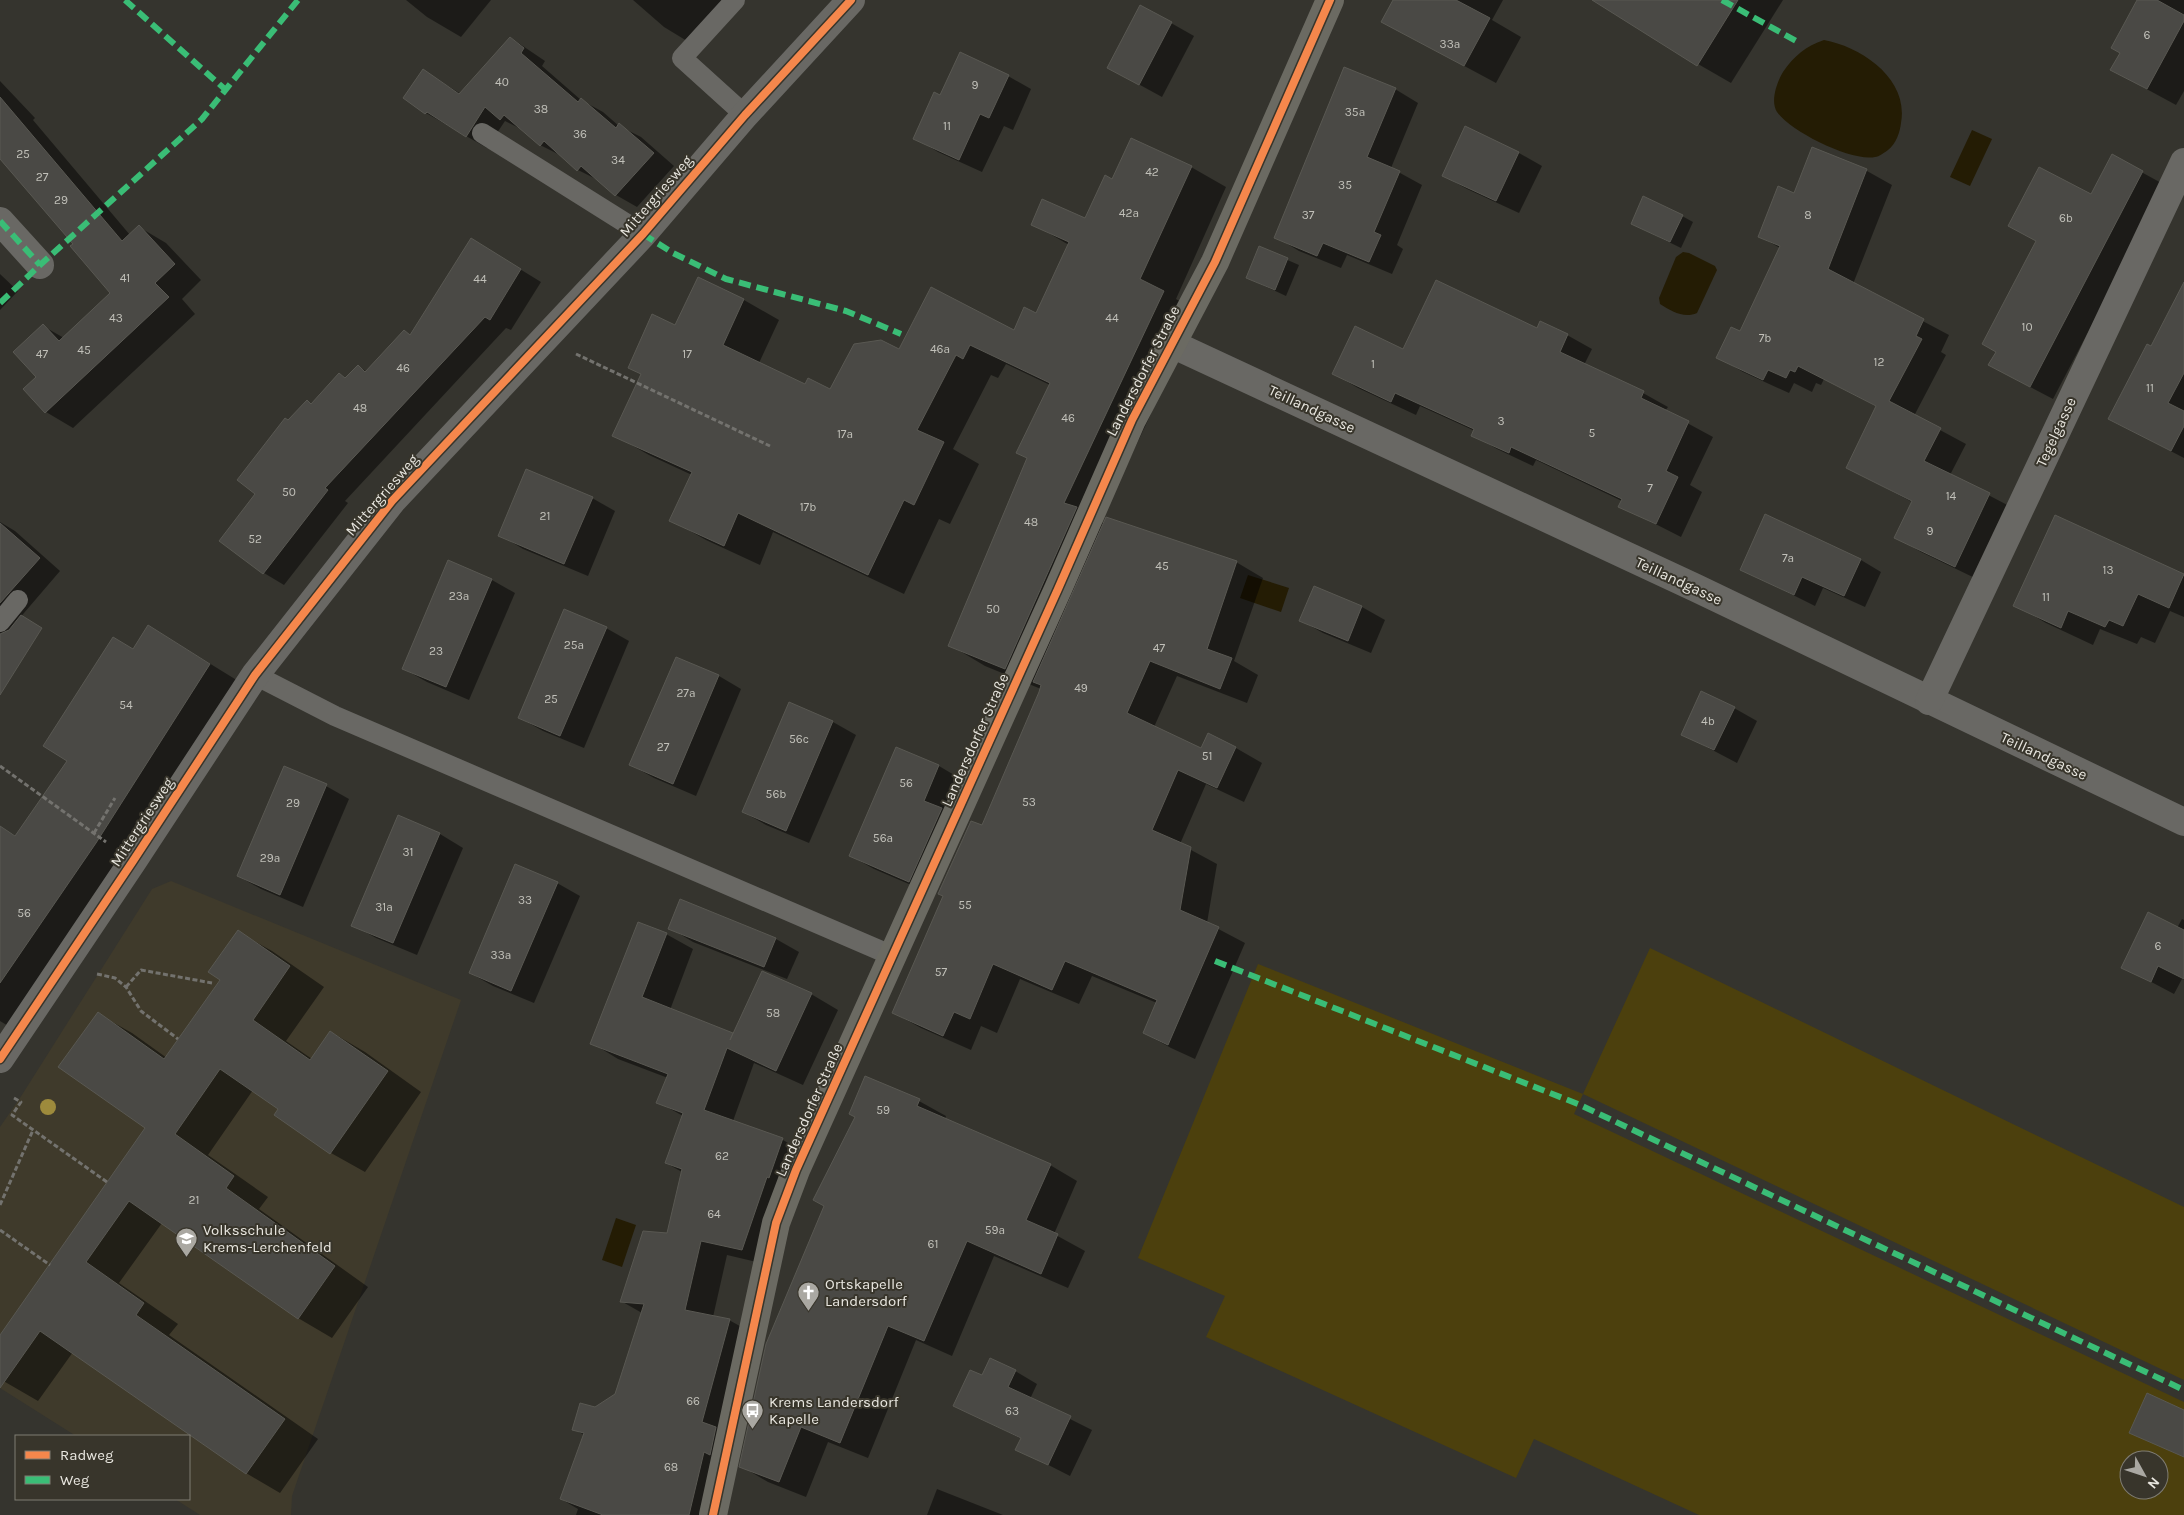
<svg xmlns="http://www.w3.org/2000/svg" width="2184" height="1515" viewBox="0 0 2184 1515" font-family="Karla,sans-serif">
<style>
.built{fill:#3f3a2b}
.green{fill:#4c400d;fill-rule:evenodd}
.water{fill:#241c04}
.shadow{fill:#0007}
.building{fill:#4a4945;stroke:#595852}
.lines{fill:none;stroke-linecap:round;stroke-linejoin:round}
.path{stroke:#73726e;stroke-width:3;stroke-dasharray:5 2.5;stroke-linecap:butt}
.lane{stroke:#696864;stroke-width:20}
.street{stroke:#696864;stroke-width:28}
.secondary{stroke:#6b6a62;stroke-width:28}
.quiet{stroke:#3abd76;stroke-width:6;stroke-dasharray:12 6;stroke-linecap:butt}
.cycleway-casing{stroke:#38352b;stroke-width:11}
.cycleway{stroke:#f5874c;stroke-width:8}
.tree{fill:#9d8a3c}
.labels{text-anchor:middle;stroke-width:4;stroke-linejoin:round;paint-order:stroke}
.number-label{font-size:12px;fill:#c1c0b9}
.street-label{font-size:15px;fill:#e9e7e0;stroke:#38352b}
.poi-label{font-size:15px;fill:#e9e7e0;stroke:#38352b;text-anchor:start}
</style>
<rect width="100%" height="100%" fill="#35342e"/>
<!-- built -->
<polygon class="built" points="171,881 461,1000 292,1496 291,1515 200,1515 175,1499 189,1499 189,1436 76,1436 0,1388 0,1127 20,1098 152,889"/>
<!-- green -->
<path class="green" d="M1650,948l534,259v173l-601,-286 -9,20 610,288v113h-485l-165,-76 -18,39 -310,-141 19,-41 -87,-38 120,-294 325,130zM2129,1460h30v30h-30z"/>
<!-- water -->
<g class="water">
<path d="M1824,40c38,7 85,39 77,83 -1,9 -5,21 -13,27 -3,2 -9,7 -13,7 -23,5 -84,-25 -98,-45 -7,-11 0,-30 6,-40 11,-16 23,-26 41,-32z"/>
<polygon points="1972,130 1992,139 1970,186 1950,177"/>
<path d="M1683,252l6,1 26,13 2,4 -20,43c-13,6 -26,-2 -37,-9l-1,-6 17,-41z"/>
<polygon points="1248,575 1289,588 1281,612 1240,598"/>
<polygon points="616,1218 636,1225 622,1267 602,1260"/>
</g>
<!-- shadow -->
<g class="shadow">
<polygon points="406,0 491,0 461,37 427,17"/>
<polygon points="633,0 732,0 687,41 664,27"/>
<polygon points="1394,0 1503,0 1492,20 1521,37 1496,83 1414,39"/>
<polygon points="1600,0 1783,0 1731,83 1698,64"/>
<polygon points="2139,0 2184,0 2184,91 2176,105 2141,86 2121,53"/>
<polygon points="1141,6 1194,36 1162,97 1109,68"/>
<polygon points="511,38 545,61 542,66 581,100 603,112 619,126 641,137 674,166 637,207 616,195 600,181 578,170 562,156 540,145 523,130 505,121 487,148 426,113 404,98 423,71 461,94"/>
<polygon points="1008,76 1031,89 1013,130 1004,126 982,172 938,152 915,138 941,97"/>
<polygon points="0,81 35,118 33,120 130,235 139,227 166,243 201,280 182,299 195,314 73,428 46,412 25,389 38,377 43,326 64,338 112,293 74,244 0,157"/>
<polygon points="1395,89 1418,103 1391,168 1422,185 1397,245 1403,249 1392,274 1347,255 1341,268 1299,251 1276,237"/>
<polygon points="1466,128 1519,153 1542,166 1519,213 1467,189 1444,176"/>
<polygon points="1812,149 1867,171 1892,185 1853,284 1949,335 1941,352 1946,355 1914,416 1966,444 1950,475 2015,509 1981,581 1921,552 1895,537 1912,502 1848,468 1877,407 1824,379 1821,385 1816,383 1812,392 1794,383 1789,393 1743,372 1718,357 1741,333 1780,248 1759,236 1794,194"/>
<polygon points="2112,156 2165,185 2053,399 2013,378 1997,352 2038,241 2091,196"/>
<polygon points="1191,167 1226,187 1176,299 1199,312 1100,522 1236,562 1263,578 1234,661 1258,675 1247,703 1177,676 1154,727 1202,749 1236,748 1262,763 1244,802 1206,784 1180,844 1217,864 1207,923 1245,943 1195,1059 1171,1048 1144,1033 1157,1003 1092,976 1079,1004 1020,979 997,1033 981,1026 971,1050 921,1028 894,1013 983,827 1041,689 985,666 950,645 1028,458 1050,385 1006,364 998,378 991,375 953,449 979,464 950,524 939,519 904,594 773,532 760,565 706,540 671,520 692,475 649,455 614,435 676,326 744,300 779,320 759,363 806,385 831,390 899,351 1014,331 1036,314 1069,245 1033,224 1086,220 1113,180"/>
<polygon points="1682,216 1693,222 1681,248 1632,224"/>
<polygon points="1260,248 1299,265 1286,296 1247,278"/>
<polygon points="492,252 541,282 511,330 506,328 345,501 348,503 284,585 264,573 257,494 289,421 307,401 312,404 340,374 347,379 358,366 367,372 411,336"/>
<polygon points="0,274 18,291 0,310"/>
<polygon points="2184,292 2184,458 2109,419"/>
<polygon points="1537,330 1567,335 1592,349 1584,365 1643,393 1668,407 1665,411 1713,437 1690,485 1702,492 1681,537 1620,506 1622,501 1536,460 1533,466 1497,449 1473,435 1475,431 1420,406 1416,415 1358,388 1334,374 1403,350"/>
<polygon points="592,498 615,511 588,576 523,549 500,535"/>
<polygon points="1766,515 1861,560 1881,572 1865,607 1823,588 1815,606 1741,569"/>
<polygon points="0,522 15,531 60,571 12,627 0,664"/>
<polygon points="2179,573 2184,576 2184,617 2170,611 2155,643 2141,637 2137,644 2100,629 2093,645 2046,623 2015,605"/>
<polygon points="492,580 515,593 469,700 427,682 404,669"/>
<polygon points="1314,587 1362,607 1385,620 1371,653 1323,633 1300,620"/>
<polygon points="149,626 243,684 15,1030 0,1021 0,827 16,836 68,761"/>
<polygon points="606,628 629,641 584,748 543,731 520,718"/>
<polygon points="676,658 719,676 741,689 696,796 654,778 631,765"/>
<polygon points="790,704 833,722 856,735 809,843 766,825 743,812"/>
<polygon points="1734,708 1757,721 1737,763 1682,734"/>
<polygon points="939,766 961,779 932,894 874,869 851,856"/>
<polygon points="326,786 349,799 303,907 261,889 238,876"/>
<polygon points="399,817 440,834 463,848 417,955 376,938 353,925"/>
<polygon points="557,883 580,896 534,1003 493,986 470,973"/>
<polygon points="681,901 776,939 799,952 787,979 693,942 670,928"/>
<polygon points="2182,919 2184,920 2184,980 2182,979 2174,994 2123,967 2177,928"/>
<polygon points="238,932 272,951 324,987 286,1041 312,1059 331,1032 365,1052 421,1092 365,1172 331,1153 276,1114 279,1109 253,1090 208,1155 268,1197 259,1209 368,1287 332,1338 298,1318 162,1223 119,1283 178,1324 169,1335 318,1439 280,1493 246,1473 73,1352 38,1401 0,1379 0,1338 147,1128 98,1014 132,1033 167,1058 221,980"/>
<polygon points="666,934 693,949 670,1010 734,1035 811,994 838,1010 803,1085 754,1063 733,1121 783,1140 809,1155 769,1265 727,1255 713,1317 729,1320 756,1335 719,1515 576,1515 578,1509 561,1499 584,1435 574,1429 595,1408 616,1395 642,1313 621,1301 668,1234 682,1172 666,1163 683,1116 658,1102 668,1078 618,1059 592,1043"/>
<polygon points="919,1101 946,1116 945,1119 1050,1165 1077,1181 1054,1234 1085,1251 1068,1288 994,1256 952,1356 916,1340 868,1458 828,1442 806,1497 768,1482 741,1466"/>
<polygon points="1015,1371 1037,1384 1030,1399 1092,1430 1070,1476 1017,1449 1022,1439 955,1406"/>
<polygon points="937,1489 1003,1515 927,1515"/>
</g>
<!-- building -->
<g class="building">
<polygon points="1393,0 1456,0 1490,18 1464,66 1381,22"/>
<polygon points="1592,0 1738,0 1697,66"/>
<polygon points="2137,0 2157,0 2184,15 2184,21 2147,89 2110,70 2120,53 2111,48"/>
<polygon points="1140,5 1172,22 1139,85 1107,68"/>
<polygon points="510,37 524,48 521,53 578,102 581,98 616,128 619,123 654,153 615,196 581,166 577,171 544,141 540,146 504,115 500,120 485,107 466,137 427,112 425,114 403,98 423,69 459,94"/>
<polygon points="960,52 1009,75 989,118 980,114 959,160 913,139 934,92 940,95"/>
<polygon points="1344,67 1396,88 1367,157 1400,171 1374,232 1381,235 1369,262 1323,243 1317,256 1274,238"/>
<polygon points="0,97 122,241 139,225 175,264 155,283 169,297 45,413 23,389 36,377 13,352 43,324 59,341 110,293 70,246 73,244 0,159"/>
<polygon points="1465,126 1519,152 1496,201 1442,176"/>
<polygon points="1131,138 1192,166 1140,279 1164,291 1064,503 1077,507 1005,669 948,646 1027,458 1016,453 1050,383 970,345 963,359 956,355 917,430 944,442 914,505 904,500 868,575 738,513 724,546 669,521 692,472 612,436 641,374 628,368 652,314 675,325 698,277 744,299 723,345 805,384 808,378 830,389 854,344 881,340 899,349 931,287 1014,330 1024,307 1036,313 1069,242 1031,225 1042,199 1085,218 1105,175 1112,179"/>
<polygon points="1812,147 1867,169 1828,269 1924,319 1916,336 1922,339 1889,401 1941,428 1924,461 1990,493 1955,567 1894,538 1912,501 1846,468 1876,406 1798,366 1795,372 1790,370 1786,378 1768,370 1763,380 1716,358 1731,327 1740,331 1780,246 1758,237 1778,186 1794,193"/>
<polygon points="2112,154 2143,171 2030,387 1988,365 1996,352 1982,344 2036,241 2008,226 2039,167 2091,194"/>
<polygon points="1643,196 1683,215 1670,242 1631,224"/>
<polygon points="471,238 521,269 490,320 485,317 325,488 328,490 263,574 219,541 255,494 237,480 285,418 288,420 307,400 311,404 339,373 345,378 358,365 365,372 404,330 410,335"/>
<polygon points="1259,246 1288,258 1275,290 1246,278"/>
<polygon points="1436,280 1537,328 1540,321 1568,334 1560,352 1644,391 1641,398 1689,421 1666,471 1678,477 1656,524 1618,507 1622,499 1511,447 1509,453 1471,436 1474,429 1395,393 1391,402 1332,374 1355,326 1403,349"/>
<polygon points="2184,282 2184,373 2168,403 2184,411 2184,426 2171,451 2108,419 2147,344 2151,346"/>
<polygon points="526,469 593,497 564,564 498,536"/>
<polygon points="1765,514 1861,559 1844,596 1802,577 1794,595 1740,570"/>
<polygon points="2055,515 2184,574 2169,608 2138,594 2123,626 2109,620 2105,627 2068,611 2061,628 2013,606"/>
<polygon points="1106,517 1237,561 1207,649 1232,658 1220,689 1150,661 1127,713 1201,748 1208,733 1236,747 1217,788 1178,770 1152,830 1191,847 1180,910 1219,927 1168,1045 1143,1033 1157,1000 1065,961 1052,990 993,964 970,1019 954,1012 943,1036 892,1013 943,896 938,894 971,821 982,825 1039,692 1041,685 1033,682"/>
<polygon points="0,523 40,558 0,603"/>
<polygon points="448,560 492,579 446,687 402,669"/>
<polygon points="1314,586 1362,606 1348,641 1299,621"/>
<polygon points="564,609 607,627 560,736 518,718"/>
<polygon points="21,615 42,628 0,695 0,634 9,630"/>
<polygon points="148,625 210,664 96,843 0,983 0,826 15,836 67,761 43,746 113,637 133,649"/>
<polygon points="676,657 719,675 673,784 629,765"/>
<polygon points="1701,691 1735,707 1714,750 1681,735"/>
<polygon points="789,702 833,721 786,831 742,812"/>
<polygon points="896,747 939,765 924,801 942,808 909,882 849,856"/>
<polygon points="284,766 327,784 280,895 237,876"/>
<polygon points="398,815 440,833 393,943 351,926"/>
<polygon points="515,864 558,882 511,991 469,973"/>
<polygon points="680,899 776,938 764,967 668,929"/>
<polygon points="2148,912 2184,930 2184,979 2158,966 2151,982 2121,968"/>
<polygon points="638,922 667,933 642,997 733,1033 730,1040 762,971 812,993 776,1071 727,1048 704,1110 783,1138 769,1178 767,1177 742,1250 701,1241 685,1310 730,1319 702,1422 716,1427 710,1455 704,1452 689,1515 603,1515 560,1499 584,1433 572,1430 580,1403 595,1407 615,1394 644,1304 620,1302 643,1231 667,1233 682,1169 665,1163 683,1113 656,1103 668,1074 590,1044"/>
<polygon points="238,930 290,966 253,1020 310,1060 330,1031 388,1071 330,1154 274,1115 278,1109 220,1069 175,1134 234,1176 226,1188 335,1266 298,1319 129,1201 86,1262 144,1303 136,1315 285,1419 246,1474 40,1331 0,1388 0,1335 145,1128 58,1067 98,1012 164,1059 220,980 208,972"/>
<polygon points="865,1076 920,1099 917,1106 1051,1164 1026,1220 1058,1234 1041,1274 967,1241 924,1341 888,1326 840,1443 801,1427 779,1482 739,1467 766,1344 824,1206 813,1200 855,1117 849,1114"/>
<polygon points="990,1358 1016,1370 1008,1387 1071,1416 1048,1465 1015,1450 1021,1438 953,1406 970,1370 982,1375"/>
<polygon points="2147,1393 2184,1410 2184,1457 2129,1433"/>
</g>
<g class="lines">
<!-- path -->
<g class="path">
<polyline points="576,354 770,446"/>
<polyline points="0,766 106,842"/>
<polyline points="94,833 115,798"/>
<polyline points="97,974 115,978 126,987 141,1011 178,1039"/>
<polyline points="126,987 141,970 212,983"/>
<polyline points="14,1098 21,1102 12,1115 107,1182"/>
<polyline points="0,1205 33,1130"/>
<polyline points="0,1230 50,1265"/>
</g>
<!-- lane -->
<g class="lane">
<polyline points="735,0 682,58 745,115"/>
<polyline points="482,133 643,234"/>
<polyline points="0,622 18,600"/>
<polyline points="255,675 335,716 893,956"/>
</g>
<!-- street -->
<g class="street">
<polyline points="0,221 40,265"/>
<polyline points="1172,344 1696,588 2184,822"/>
<polyline points="1929,701 2184,162"/>
<polyline points="0,1059 133,861 255,675 392,501 643,234 745,115 851,0"/>
</g>
<!-- secondary -->
<polyline class="secondary" points="713,1515 776,1223 796,1170 1058,589 1132,420 1215,262 1330,0"/>
<!-- quiet -->
<g class="quiet">
<polyline points="125,0 227,91"/>
<polyline points="1722,0 1798,42"/>
<polyline points="0,221 40,265"/>
<polyline points="643,234 673,253 726,279 846,311 901,334"/>
<polyline points="0,303 40,265 202,119 298,0"/>
<polyline points="1215,961 1578,1104 2184,1390"/>
</g>
<defs>
<g id="cycleway">
<polyline points="0,1059 133,861 255,675 392,501 643,234 745,115 851,0"/>
<polyline points="713,1515 776,1223 796,1170 1058,589 1132,420 1215,262 1330,0"/>
</g>
</defs>
<!-- cycleway casing -->
<use href="#cycleway" class="cycleway-casing"/>
<!-- cycleway -->
<use href="#cycleway" class="cycleway"/>
</g>
<!-- trees -->
<circle class="tree" cx="48" cy="1107" r="8"/>
<!-- icons -->
<defs>
<symbol id="school-pin" viewBox="-11 -11 22 30"><path d="M0 17L-7.5 6A9.5 9.5 0 1 1 7.5 6Z" fill="#aaa8a2" stroke="#38352b"/><path d="M0-5L7-2L0 1L-7-2ZM-4 1L0 2.5L4 1V4Q0 6-4 4Z" fill="#fff"/></symbol>
<symbol id="church-pin" viewBox="-11 -11 22 30"><path d="M0 17L-7.5 6A9.5 9.5 0 1 1 7.5 6Z" fill="#aaa8a2" stroke="#38352b"/><path d="M-1.2-6h2.4v3.5h3.3v2.4h-3.3V6h-2.4V-.1h-3.3v-2.4h3.3Z" fill="#fff"/></symbol>
<symbol id="bus-pin" viewBox="-11 -11 22 30"><path d="M0 17L-7.5 6A9.5 9.5 0 1 1 7.5 6Z" fill="#aaa8a2" stroke="#38352b"/><path d="M-5-6H5V4H4V6H2V4H-2V6H-4V4H-5ZM-3.5-4V0h7V-4ZM-3.5 1.2v1.5H-2V1.2ZM2 1.2v1.5H3.5V1.2Z" fill="#fff"/></symbol>
</defs>
<g fill-rule="evenodd">
<use href="#school-pin" x="174" y="1226" width="25" height="34"/>
<use href="#church-pin" x="796" y="1280" width="25" height="34"/>
<use href="#bus-pin" x="740" y="1398" width="25" height="34"/>
</g>
<g class="labels">
<!-- number labels -->
<g class="number-label">
<text x="2147" y="39">6</text>
<text x="1450" y="48">33a</text>
<text x="502" y="86">40</text>
<text x="975" y="89">9</text>
<text x="541" y="113">38</text>
<text x="1355" y="116">35a</text>
<text x="947" y="130">11</text>
<text x="580" y="138">36</text>
<text x="23" y="158">25</text>
<text x="618" y="164">34</text>
<text x="1152" y="176">42</text>
<text x="42" y="181">27</text>
<text x="1345" y="189">35</text>
<text x="61" y="204">29</text>
<text x="1129" y="217">42a</text>
<text x="1308" y="219">37</text>
<text x="1808" y="219">8</text>
<text x="2066" y="222">6b</text>
<text x="125" y="282">41</text>
<text x="480" y="283">44</text>
<text x="116" y="322">43</text>
<text x="1112" y="322">44</text>
<text x="2027" y="331">10</text>
<text x="1765" y="342">7b</text>
<text x="940" y="353">46a</text>
<text x="84" y="354">45</text>
<text x="42" y="358">47</text>
<text x="687" y="358">17</text>
<text x="1879" y="366">12</text>
<text x="1373" y="368">1</text>
<text x="403" y="372">46</text>
<text x="2150" y="392">11</text>
<text x="360" y="412">48</text>
<text x="1068" y="422">46</text>
<text x="1501" y="425">3</text>
<text x="1592" y="437">5</text>
<text x="845" y="438">17a</text>
<text x="1650" y="492">7</text>
<text x="289" y="496">50</text>
<text x="1951" y="500">14</text>
<text x="808" y="511">17b</text>
<text x="545" y="520">21</text>
<text x="1031" y="526">48</text>
<text x="1930" y="535">9</text>
<text x="255" y="543">52</text>
<text x="1788" y="562">7a</text>
<text x="1162" y="570">45</text>
<text x="2108" y="574">13</text>
<text x="459" y="600">23a</text>
<text x="2046" y="601">11</text>
<text x="993" y="613">50</text>
<text x="574" y="649">25a</text>
<text x="1159" y="652">47</text>
<text x="436" y="655">23</text>
<text x="1081" y="692">49</text>
<text x="686" y="697">27a</text>
<text x="551" y="703">25</text>
<text x="126" y="709">54</text>
<text x="1708" y="725">4b</text>
<text x="799" y="743">56c</text>
<text x="663" y="751">27</text>
<text x="1207" y="760">51</text>
<text x="906" y="787">56</text>
<text x="776" y="798">56b</text>
<text x="1029" y="806">53</text>
<text x="293" y="807">29</text>
<text x="883" y="842">56a</text>
<text x="408" y="856">31</text>
<text x="270" y="862">29a</text>
<text x="525" y="904">33</text>
<text x="965" y="909">55</text>
<text x="384" y="911">31a</text>
<text x="24" y="917">56</text>
<text x="2158" y="950">6</text>
<text x="501" y="959">33a</text>
<text x="941" y="976">57</text>
<text x="773" y="1017">58</text>
<text x="883" y="1114">59</text>
<text x="722" y="1160">62</text>
<text x="194" y="1204">21</text>
<text x="714" y="1218">64</text>
<text x="995" y="1234">59a</text>
<text x="933" y="1248">61</text>
<text x="693" y="1405">66</text>
<text x="1012" y="1415">63</text>
<text x="671" y="1471">68</text>
</g>
<!-- street labels -->
<g class="street-label">
<text transform="translate(656 196) rotate(-49)" y="5">Mittergriesweg</text>
<text transform="translate(1143 371) rotate(-63)" y="5">Landersdorfer Straße</text>
<text transform="translate(1312 409) rotate(25)" y="5">Teillandgasse</text>
<text transform="translate(2056 432) rotate(-65)" y="5">Tegelgasse</text>
<text transform="translate(382 495) rotate(-49)" y="5">Mittergriesweg</text>
<text transform="translate(1679 581) rotate(25)" y="5">Teillandgasse</text>
<text transform="translate(975 740) rotate(-66)" y="5">Landersdorfer Straße</text>
<text transform="translate(2044 756) rotate(25)" y="5">Teillandgasse</text>
<text transform="translate(142 822) rotate(-57)" y="5">Mittergriesweg</text>
<text transform="translate(809 1110) rotate(-66)" y="5">Landersdorfer Straße</text>
</g>
<!-- poi labels -->
<g class="poi-label">
<text x="203" y="1235">Volksschule<tspan x="203" dy="17">Krems-Lerchenfeld</tspan></text>
<text x="825" y="1289">Ortskapelle<tspan x="825" dy="17">Landersdorf</tspan></text>
<text x="769" y="1407">Krems Landersdorf<tspan x="769" dy="17">Kapelle</tspan></text>
</g>
</g>
<!-- legend -->
<rect x="15" y="1435" width="175" height="65" fill="#38352b" stroke="#7f7c73"/>
<rect x="25" y="1451" width="25" height="8" fill="#f5874c" stroke="#7f7c73"/>
<text x="60" y="1460" font-size="15" fill="#e9e7e0">Radweg</text>
<rect x="25" y="1476" width="25" height="8" fill="#3abd76" stroke="#7f7c73"/>
<text x="60" y="1485" font-size="15" fill="#e9e7e0">Weg</text>
<!-- north arrow -->
<g transform="translate(2144 1475) rotate(130)"><circle r="24" fill="#38352b" stroke="#7f7c73"/>
<path d="M0-4L9 19L0 12L-9 19Z" fill="#aaa8a2"/>
<text y="-8" font-size="14" font-weight="bold" text-anchor="middle" fill="#e9e7e0">N</text>
</g>
</svg>
